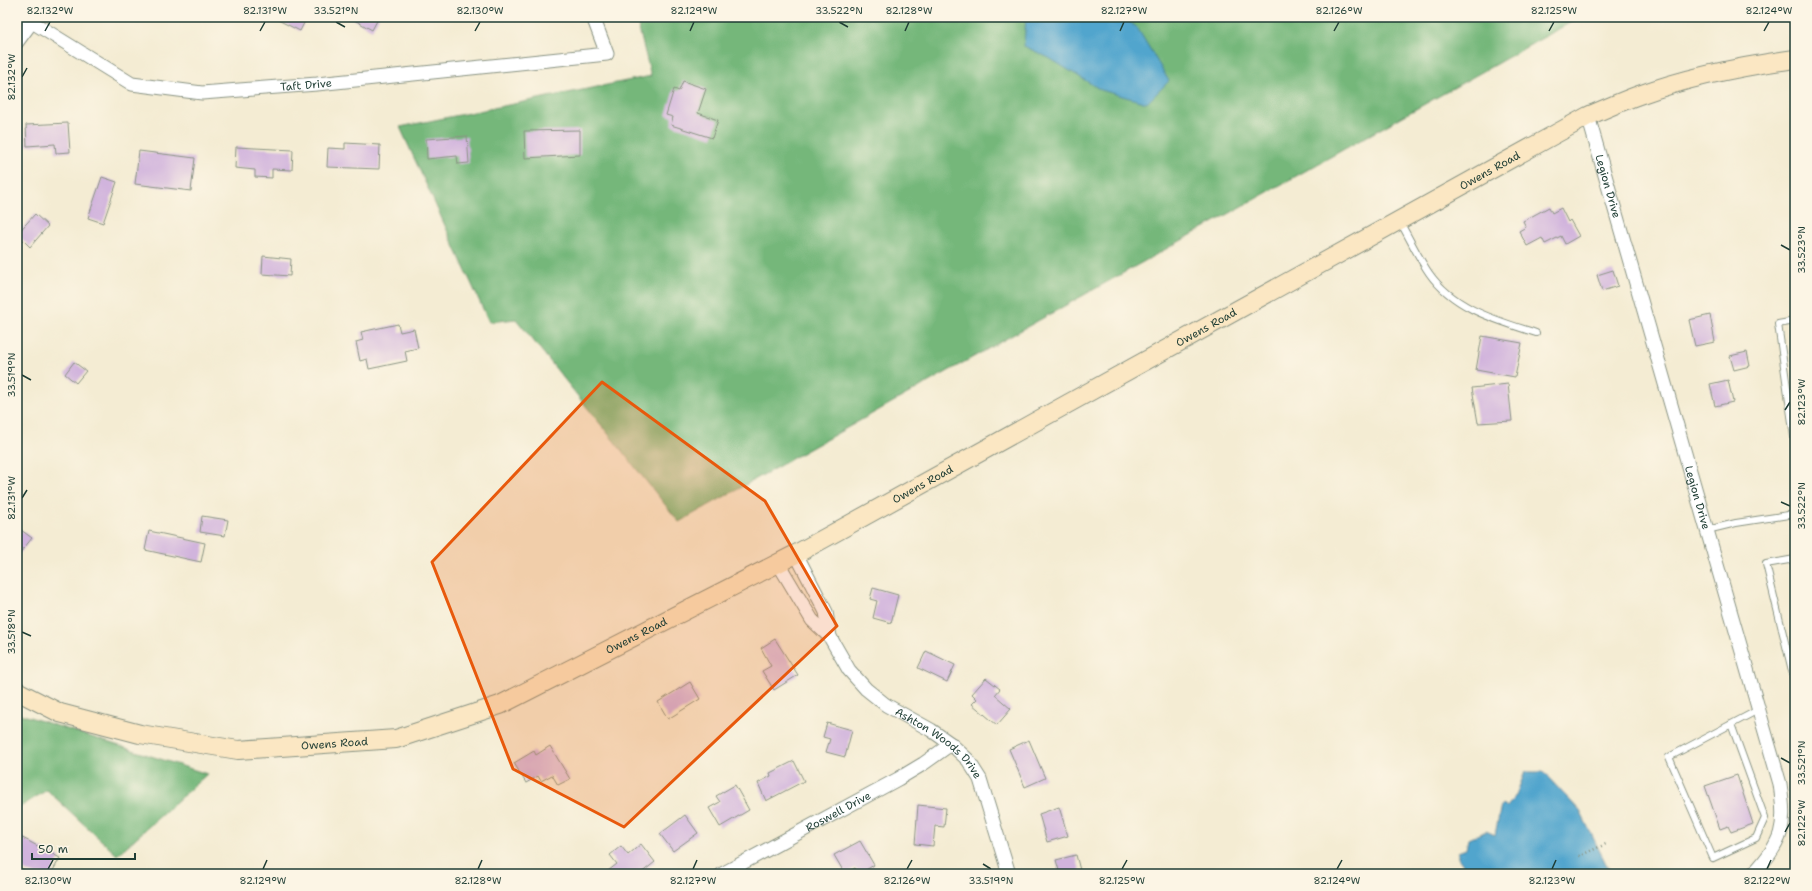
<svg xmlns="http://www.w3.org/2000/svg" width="1812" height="891" viewBox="0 0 1812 891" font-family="'Shantell Sans',sans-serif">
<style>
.forest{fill:#74b77a;stroke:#4a7a57}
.water{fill:#51a5cd;stroke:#387180}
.building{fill:#d1b4dd}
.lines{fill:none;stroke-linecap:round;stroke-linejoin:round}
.lane-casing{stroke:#8a9484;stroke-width:8}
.street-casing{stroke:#8a9484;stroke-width:15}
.secondary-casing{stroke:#8a9484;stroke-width:20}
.path{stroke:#8a9484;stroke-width:2.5;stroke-dasharray:1 3;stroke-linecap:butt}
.lane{stroke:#fff;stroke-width:6}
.street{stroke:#fff;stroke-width:13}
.secondary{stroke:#fbe7c3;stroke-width:18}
.marked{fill:#e8590c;fill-opacity:0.2;stroke:#e8590c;stroke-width:3;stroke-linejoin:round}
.ticks{fill:none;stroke:#1f3d34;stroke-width:1.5}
.labels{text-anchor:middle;stroke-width:3;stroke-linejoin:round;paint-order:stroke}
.street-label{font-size:11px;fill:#1f3d34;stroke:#fcf5e5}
.neatline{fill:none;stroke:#1f3d34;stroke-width:1.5}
.ticks-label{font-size:10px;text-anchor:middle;fill:#1f3d34}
</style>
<rect width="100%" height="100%" fill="#fcf5e5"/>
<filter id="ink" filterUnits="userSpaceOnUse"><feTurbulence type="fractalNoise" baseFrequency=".025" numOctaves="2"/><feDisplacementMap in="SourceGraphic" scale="8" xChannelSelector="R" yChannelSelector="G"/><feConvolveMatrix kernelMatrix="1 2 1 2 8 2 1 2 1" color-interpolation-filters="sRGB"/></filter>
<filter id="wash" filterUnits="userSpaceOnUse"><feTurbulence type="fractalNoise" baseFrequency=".012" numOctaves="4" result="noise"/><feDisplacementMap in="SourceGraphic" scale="16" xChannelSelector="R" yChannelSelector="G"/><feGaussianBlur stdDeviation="0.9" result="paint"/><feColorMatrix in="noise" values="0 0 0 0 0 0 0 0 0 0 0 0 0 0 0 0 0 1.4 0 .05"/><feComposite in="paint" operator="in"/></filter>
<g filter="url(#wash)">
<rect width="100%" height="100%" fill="#f4ecd3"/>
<!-- forest -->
<g class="forest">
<polygon points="636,17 1580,17 679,522 516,319 489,322 400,127 651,76"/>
<polygon points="17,713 207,774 117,855 47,790 17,809"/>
</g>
<!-- water -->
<g class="water">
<path d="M1026,17h37c5,2 51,0 61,0l14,12 31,52 -22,22 -46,-13 -52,-32 -25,-12z"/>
<polygon points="1525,772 1543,772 1580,811 1611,874 1470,874 1458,858 1458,852 1466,849 1468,839 1486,831 1495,835 1501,805 1507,807 1516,795"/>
</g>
<g id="blocks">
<!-- building -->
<g class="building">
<polygon points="272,17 307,17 300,31"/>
<polygon points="349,17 379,17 372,30"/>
<polygon points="683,81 706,89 698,113 718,120 712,138 671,125 673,117 666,115 674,89 679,91"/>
<polygon points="68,123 70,152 56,153 55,144 27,146 26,125"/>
<polygon points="580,130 580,155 525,158 524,131"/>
<polygon points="467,136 469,163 458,164 457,156 427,159 426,139"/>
<polygon points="345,143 380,145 379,169 327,167 328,148 345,149"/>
<polygon points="236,147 293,150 292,170 272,169 272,178 255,177 255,170 235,168"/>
<polygon points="139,151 195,158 191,191 135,184"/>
<polygon points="102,177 117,182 103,223 88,218"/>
<polygon points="1549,207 1552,213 1561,208 1568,222 1570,220 1579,236 1565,244 1561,236 1545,244 1542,238 1527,246 1519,231 1526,227 1523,221"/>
<polygon points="35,214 48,226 30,247 17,234"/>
<polygon points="263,256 291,259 290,276 262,274"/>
<polygon points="1613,270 1618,286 1602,291 1597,275"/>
<polygon points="1710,315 1715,342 1695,346 1689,320"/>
<polygon points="398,324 400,332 414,329 418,348 405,351 407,361 369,369 367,359 360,361 356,342 363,340 361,332"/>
<polygon points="1482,336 1522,343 1515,377 1476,370"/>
<polygon points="1747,352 1750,366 1734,370 1730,356"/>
<polygon points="74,362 86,371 76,383 65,374"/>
<polygon points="1728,380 1733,402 1715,406 1710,384"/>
<polygon points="1508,384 1512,421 1478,423 1472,388"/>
<polygon points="202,516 228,520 225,536 200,532"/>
<polygon points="17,527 32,538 17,557"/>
<polygon points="149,531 205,543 201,562 145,550"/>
<polygon points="873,588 898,595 891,623 873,618 877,601 870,599"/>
<polygon points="775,639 798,675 774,690 762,671 771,666 761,648"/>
<polygon points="926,651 955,665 947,682 918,668"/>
<polygon points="986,678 1000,689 995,695 1011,709 997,725 972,704 977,699 972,694"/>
<polygon points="690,682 700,699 668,719 658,702"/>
<polygon points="827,723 852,730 845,757 826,752 830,739 823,737"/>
<polygon points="1029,740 1045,778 1025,787 1009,749"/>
<polygon points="550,746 570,779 558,785 552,775 541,781 538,776 526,783 514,763 534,751 536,755"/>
<polygon points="794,761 804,781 766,801 758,783 771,776 770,773"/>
<polygon points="1737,775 1753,824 1731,832 1728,826 1720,829 1705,786"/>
<polygon points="735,785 749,810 720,827 709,808 720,802 716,796"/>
<polygon points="918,805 946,808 944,827 935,826 933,846 915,844"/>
<polygon points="1059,807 1068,836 1047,842 1039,814"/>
<polygon points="685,815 698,833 673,851 660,834"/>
<polygon points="17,835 60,858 51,874 32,874 17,866"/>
<polygon points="860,841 874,865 859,874 855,868 845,874 834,855"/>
<polygon points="641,844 655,862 640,874 604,874 617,864 610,855 621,846 628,855"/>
<polygon points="1076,855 1081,874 1060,874 1056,860"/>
</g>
</g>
</g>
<g filter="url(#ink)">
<use href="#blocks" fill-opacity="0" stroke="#8a9484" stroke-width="1"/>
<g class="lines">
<defs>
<g id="lane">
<path d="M1400,222c10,17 18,35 29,51 25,36 67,47 107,60"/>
<polyline points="1795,321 1778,324 1795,444"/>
<polyline points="1707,530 1736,523 1795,514"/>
<polyline points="1795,559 1766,564 1795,683"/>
<polyline points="1731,724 1765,818 1756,838 1713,858 1669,757 1760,709"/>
</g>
<g id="street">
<path id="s1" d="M24,17l108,67 70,9 115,-9 290,-30 -14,-37"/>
<polyline points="17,42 31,23"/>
<path id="s2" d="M1588,116l192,668c6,43 4,57 -27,90"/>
<polyline points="796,554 826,612 830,637"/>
<path id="s3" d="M778,563l34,57 18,17 19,33 17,19 20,16 45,25 20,14 17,16 12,19 29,95"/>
<path id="s4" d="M722,874l176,-95 25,-15 28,-20"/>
</g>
<g id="secondary">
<path id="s5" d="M17,691l43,22 80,21 98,16 158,-11 104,-34 296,-151 792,-438c17,-7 34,-15 51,-21 50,-18 104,-29 156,-36"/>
</g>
</defs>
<!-- lane casing -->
<use href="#lane" class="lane-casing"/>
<!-- street casing -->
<use href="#street" class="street-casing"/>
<!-- secondary casing -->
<use href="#secondary" class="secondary-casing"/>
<!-- path -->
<polyline class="path" points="1579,856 1606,844"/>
<!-- lane -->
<use href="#lane" class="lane"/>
<!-- street -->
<use href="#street" class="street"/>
<!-- secondary -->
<use href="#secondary" class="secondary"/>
</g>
</g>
<!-- marked area -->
<path class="marked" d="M602,382l163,119 72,125 -213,201 -111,-58 -81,-207z"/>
<!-- ticks -->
<path class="ticks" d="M336,22l9,5M839,22l9,5M45,31l5,-9M260,31l5,-9M475,31l5,-9M690,31l4,-9M905,31l4,-9M1120,31l4,-9M1334,31l5,-9M1549,31l5,-9M1764,31l5,-9M22,77l5,-9M1781,245l9,5M22,375l9,5M1785,410l5,-8M22,498l5,-8M1781,502l9,4M22,632l9,4M1781,758l9,5M1785,832l5,-9M983,864l8,5M48,869l5,-9M263,869l4,-9M478,869l4,-9M693,869l4,-9M907,869l5,-9M1122,869l5,-9M1337,869l5,-9M1552,869l4,-9M1767,869l4,-9"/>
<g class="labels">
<!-- street labels -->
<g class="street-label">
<text dy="4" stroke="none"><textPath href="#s1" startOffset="302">Taft Drive</textPath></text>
<text dy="4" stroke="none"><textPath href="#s5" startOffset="1623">Owens Road</textPath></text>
<text dy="4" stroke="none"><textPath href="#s2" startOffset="73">Legion Drive</textPath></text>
<text dy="4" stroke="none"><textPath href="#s5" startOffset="1299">Owens Road</textPath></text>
<text dy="4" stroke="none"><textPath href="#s5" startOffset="975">Owens Road</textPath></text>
<text dy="4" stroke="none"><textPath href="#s2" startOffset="397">Legion Drive</textPath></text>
<text dy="4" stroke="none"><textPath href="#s5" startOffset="651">Owens Road</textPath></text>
<text dy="4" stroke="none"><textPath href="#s5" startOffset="327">Owens Road</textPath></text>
<text dy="4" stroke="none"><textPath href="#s3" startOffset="246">Ashton Woods Drive</textPath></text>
<text dy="4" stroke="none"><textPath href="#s4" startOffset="132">Roswell Drive</textPath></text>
</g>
</g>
<!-- margin -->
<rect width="1812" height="891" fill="none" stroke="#fcf5e5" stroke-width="44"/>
<!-- scale -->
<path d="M32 853v6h103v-6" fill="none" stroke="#1f3d34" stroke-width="2"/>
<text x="38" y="853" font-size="12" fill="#1f3d34" stroke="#fcf5e5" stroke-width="3" paint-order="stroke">50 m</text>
<rect x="22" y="22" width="1768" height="847" class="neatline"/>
<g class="ticks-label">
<text x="50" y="14">82.132°W</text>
<text x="265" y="14">82.131°W</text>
<text x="336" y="14">33.521°N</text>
<text x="480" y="14">82.130°W</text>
<text x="694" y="14">82.129°W</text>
<text x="839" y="14">33.522°N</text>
<text x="909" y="14">82.128°W</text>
<text x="1124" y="14">82.127°W</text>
<text x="1339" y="14">82.126°W</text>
<text x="1554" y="14">82.125°W</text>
<text x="1769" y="14">82.124°W</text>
<text transform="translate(11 77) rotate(-90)" y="4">82.132°W</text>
<text transform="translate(1801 250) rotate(-90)" y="4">33.523°N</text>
<text transform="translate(11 375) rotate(-90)" y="4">33.519°N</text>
<text transform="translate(1801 402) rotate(-90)" y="4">82.123°W</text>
<text transform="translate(11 498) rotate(-90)" y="4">82.131°W</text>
<text transform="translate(1801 506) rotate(-90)" y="4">33.522°N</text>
<text transform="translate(11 632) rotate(-90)" y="4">33.518°N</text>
<text transform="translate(1801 763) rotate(-90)" y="4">33.521°N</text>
<text transform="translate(1801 823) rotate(-90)" y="4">82.122°W</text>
<text x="48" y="884">82.130°W</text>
<text x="263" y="884">82.129°W</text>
<text x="478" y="884">82.128°W</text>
<text x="693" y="884">82.127°W</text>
<text x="907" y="884">82.126°W</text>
<text x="991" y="884">33.519°N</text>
<text x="1122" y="884">82.125°W</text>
<text x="1337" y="884">82.124°W</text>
<text x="1552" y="884">82.123°W</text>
<text x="1767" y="884">82.122°W</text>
</g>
</svg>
